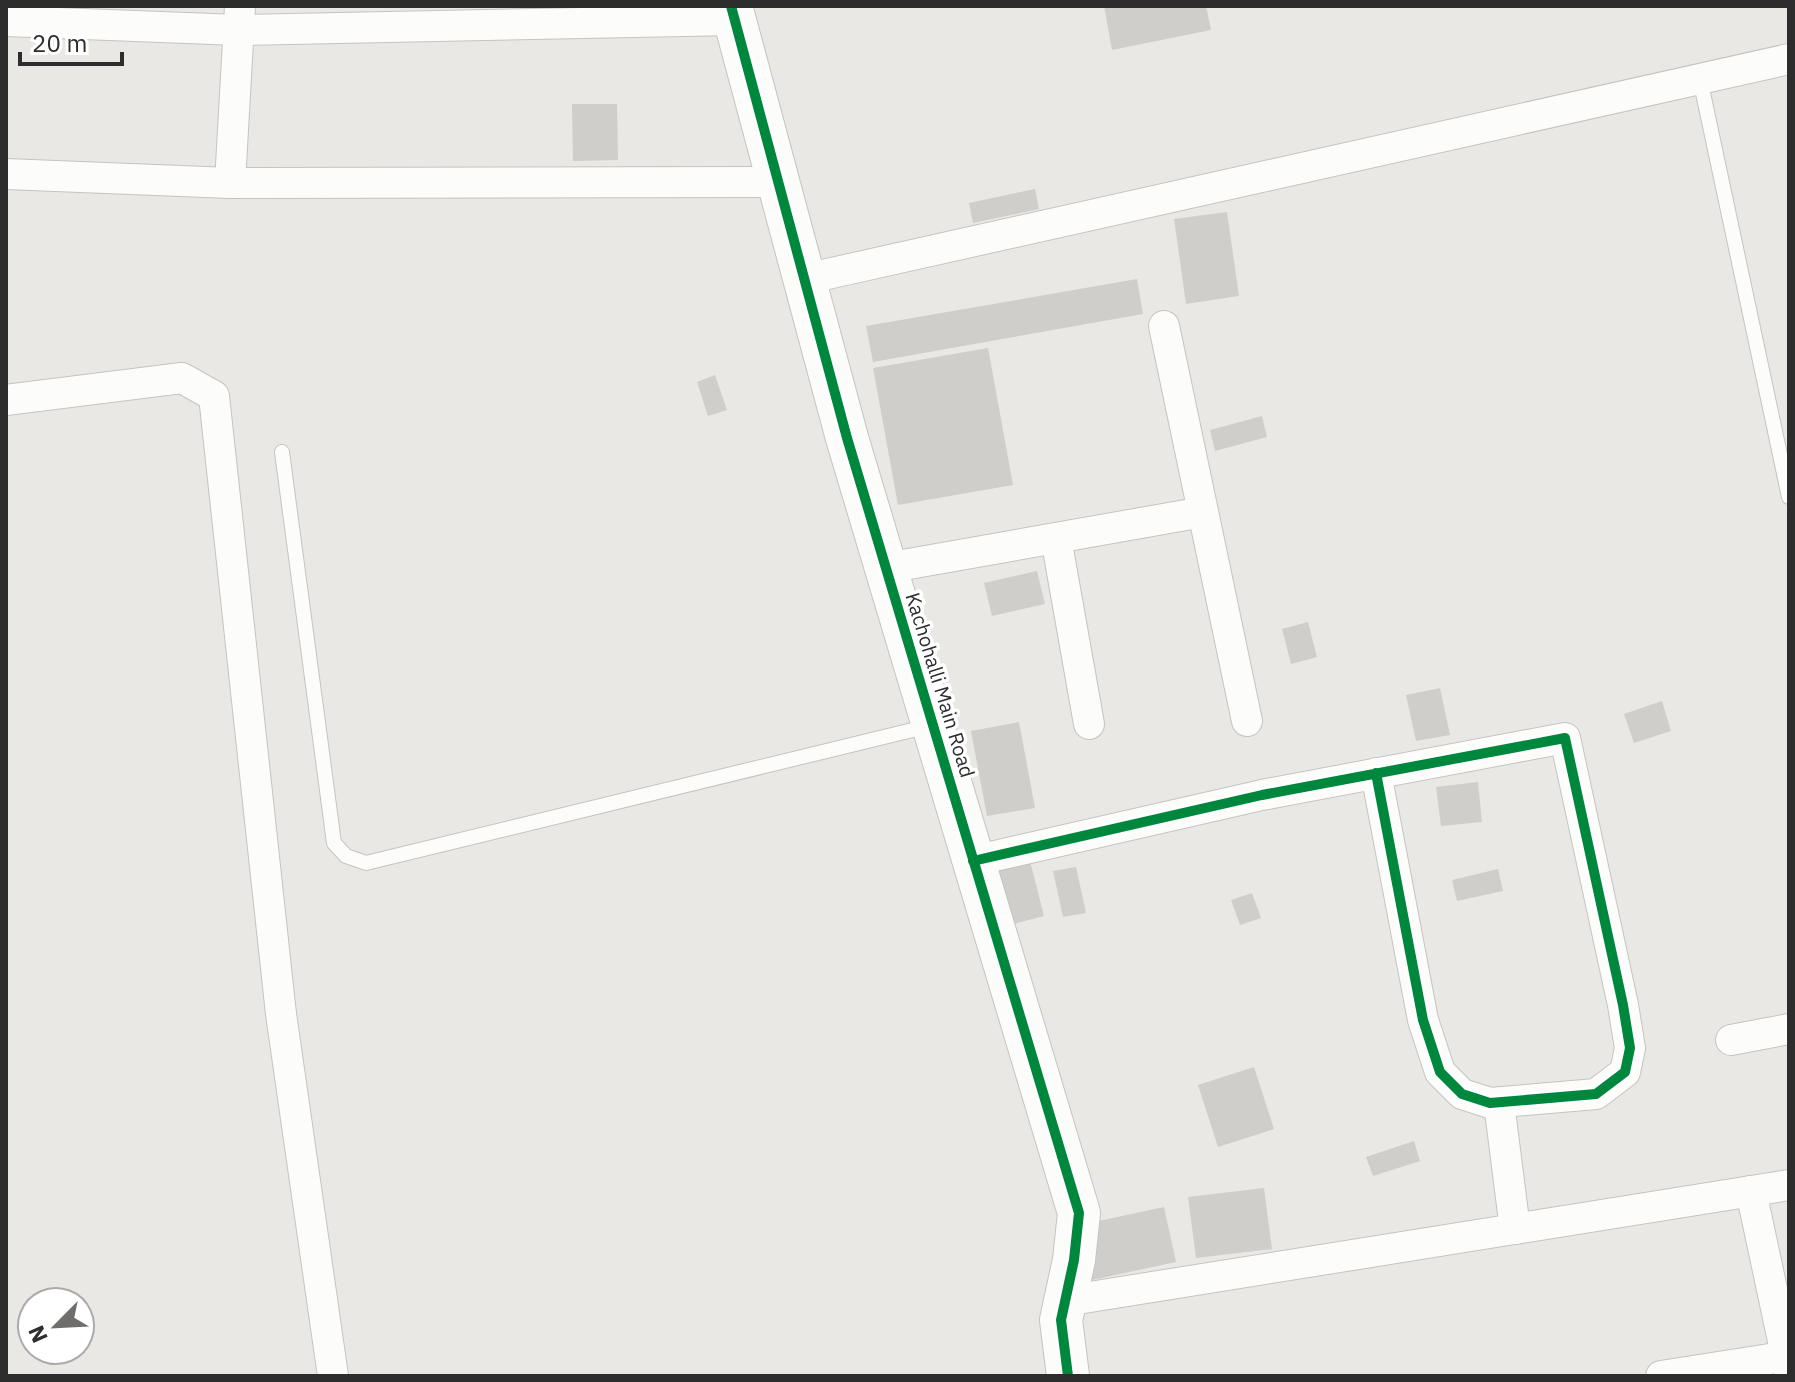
<svg xmlns="http://www.w3.org/2000/svg" width="1795" height="1382" viewBox="0 0 1795 1382" font-family="'IBM Plex Sans',sans-serif">
<style>
.building{fill:#cfcecb}
.lines{fill:none;stroke-linecap:round;stroke-linejoin:round}
.lane-casing{stroke:#c4c4c4;stroke-width:16}
.street-casing{stroke:#c4c4c4;stroke-width:32}
.secondary-casing{stroke:#c4c4c4;stroke-width:44}
.lane{stroke:#fcfcfb;stroke-width:14}
.street{stroke:#fcfcfb;stroke-width:30}
.secondary{stroke:#fcfcfb;stroke-width:42}
.cycleway-casing{stroke:#fff;stroke-width:15}
.cycleway{stroke:#00873e;stroke-width:10}
.labels{text-anchor:middle;stroke-width:7;stroke-linejoin:round;paint-order:stroke}
.street-label{font-size:20px;fill:#2d2d2d;stroke:#fff}
</style>
<rect width="100%" height="100%" fill="#eae8e5"/>
<!-- building -->
<g class="building">
<polygon points="1104,6 1206,6 1211,30 1112,50"/>
<polygon points="572,104 617,104 618,160 573,161"/>
<polygon points="1035,189 1039,209 973,223 969,203"/>
<polygon points="1227,212 1239,296 1186,304 1174,219"/>
<polygon points="1137,279 1143,314 873,362 866,326"/>
<polygon points="988,348 1013,485 898,505 873,368"/>
<polygon points="715,375 727,410 708,416 697,382"/>
<polygon points="1262,416 1267,437 1215,451 1210,430"/>
<polygon points="1037,571 1045,604 992,616 984,583"/>
<polygon points="1308,622 1317,657 1291,664 1282,629"/>
<polygon points="1440,688 1450,735 1416,741 1406,695"/>
<polygon points="1662,701 1671,731 1634,743 1624,714"/>
<polygon points="1019,722 1035,808 987,816 971,731"/>
<polygon points="1478,782 1482,822 1441,826 1436,787"/>
<polygon points="1030,861 1044,916 1013,924 998,869"/>
<polygon points="1076,867 1086,913 1063,917 1053,871"/>
<polygon points="1498,869 1503,891 1457,901 1452,880"/>
<polygon points="1252,893 1261,918 1240,925 1231,900"/>
<polygon points="1254,1067 1274,1129 1218,1147 1198,1085"/>
<polygon points="1414,1141 1420,1161 1373,1176 1366,1157"/>
<polygon points="1264,1188 1272,1249 1196,1258 1188,1197"/>
<polygon points="1164,1207 1176,1262 1092,1280 1080,1225"/>
</g>
<g class="lines">
<defs>
<g id="lane">
<polyline points="1700,79 1789,497"/>
<polyline points="282,452 334,843 346,856 366,863 929,726"/>
</g>
<g id="street">
<polyline points="6,21 238,30 735,20"/>
<polyline points="6,174 230,183 779,182"/>
<polyline points="230,183 240,6"/>
<polyline points="805,279 1789,59"/>
<polyline points="1164,326 1247,721"/>
<polyline points="6,400 182,378 214,396 281,1014 333,1376"/>
<polyline points="1056,538 1089,724"/>
<polyline points="886,568 1203,512"/>
<polyline points="973,861 1262,795 1565,738 1623,1005 1630,1048 1625,1072 1596,1094 1490,1103 1462,1094 1440,1072 1423,1020 1376,773"/>
<polyline points="1731,1040 1789,1029"/>
<polyline points="1499,1103 1515,1229"/>
<polyline points="1751,1191 1789,1369"/>
<polyline points="1065,1301 1789,1185"/>
<polyline points="1661,1376 1789,1356"/>
</g>
<polyline id="secondary" points="731,6 847,438 1079,1213 1074,1260 1061,1320 1068,1376"/>
</defs>
<!-- lane casing -->
<use href="#lane" class="lane-casing"/>
<!-- street casing -->
<use href="#street" class="street-casing"/>
<!-- secondary casing -->
<use href="#secondary" class="secondary-casing"/>
<!-- lane -->
<use href="#lane" class="lane"/>
<!-- street -->
<use href="#street" class="street"/>
<!-- secondary -->
<use href="#secondary" class="secondary"/>
<defs>
<g id="cycleway">
<polyline points="731,6 847,438 1079,1213 1074,1260 1061,1320 1068,1376"/>
<polyline points="973,861 1262,795 1565,738 1623,1005 1630,1048 1625,1072 1596,1094 1490,1103 1462,1094 1440,1072 1423,1020 1376,773"/>
</g>
</defs>
<!-- cycleway casing -->
<use href="#cycleway" class="cycleway-casing"/>
<!-- cycleway -->
<use href="#cycleway" class="cycleway"/>
</g>
<g class="labels">
<!-- street labels -->
<g class="street-label">
<text transform="translate(940 685) rotate(73)" y="7">Kachohalli Main Road</text>
</g>
</g>
<!-- border -->
<rect width="1795" height="1382" fill="none" stroke="#2d2d2d" stroke-width="16"/>
<!-- north arrow -->
<g transform="translate(56 1326) rotate(246)"><circle r="38" fill="#ffffff" stroke="#ababab" stroke-width="2"/>
<path d="M0-6L14 30L0 20L-14 30Z" fill="#6f6e6d"/>
<text y="-12" font-size="22" font-weight="bold" text-anchor="middle" fill="#2d2d2d">N</text>
</g>
<!-- scale -->
<path d="M20 52v12h102v-12" fill="none" stroke="#2d2d2d" stroke-width="4"/>
<text x="32" y="52" font-size="24" fill="#2d2d2d" stroke="#ffffff" stroke-width="6" paint-order="stroke">20 m</text>
</svg>
